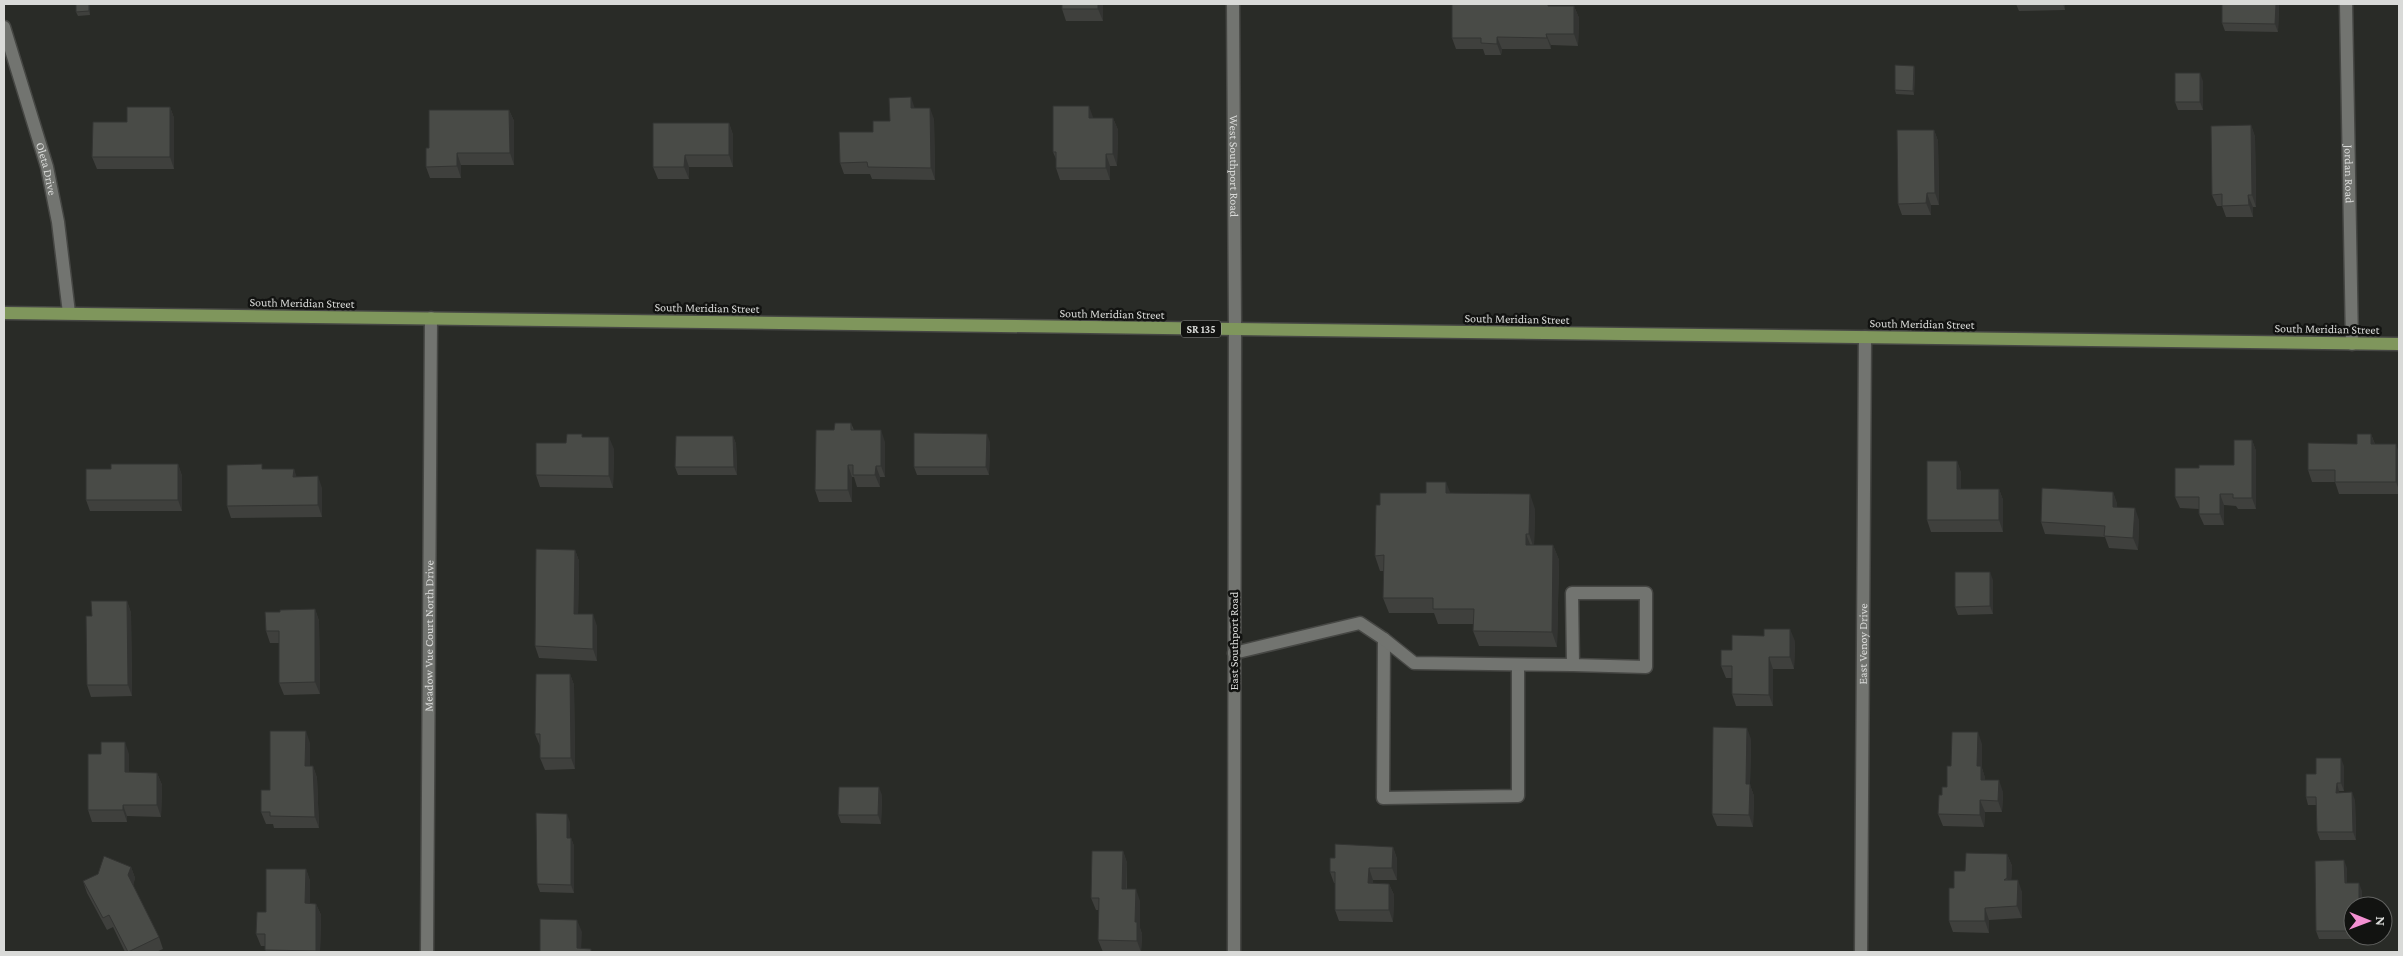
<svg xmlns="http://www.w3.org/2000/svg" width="2403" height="956" viewBox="0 0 2403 956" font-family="'Crimson Pro',serif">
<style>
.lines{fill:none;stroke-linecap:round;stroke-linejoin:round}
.service-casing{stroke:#464744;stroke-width:15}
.minor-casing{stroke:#464744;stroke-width:15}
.secondary-casing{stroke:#464744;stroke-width:15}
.primary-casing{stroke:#464744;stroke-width:15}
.service{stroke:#727470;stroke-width:12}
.minor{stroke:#727470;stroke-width:12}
.secondary{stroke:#727470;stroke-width:12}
.primary{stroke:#7f965c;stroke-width:12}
.wall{fill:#3f403d}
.shaded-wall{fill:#333432}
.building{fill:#494b47;stroke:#333432}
.labels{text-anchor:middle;stroke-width:5;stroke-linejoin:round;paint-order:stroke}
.shield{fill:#121311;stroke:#9d9e9c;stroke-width:1}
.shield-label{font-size:11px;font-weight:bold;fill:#d9dad8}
.street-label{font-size:12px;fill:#d9dad8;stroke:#121311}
</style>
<rect width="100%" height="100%" fill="#292b27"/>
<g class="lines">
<defs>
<g id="service">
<polyline points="1384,639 1383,798 1518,796 1518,665"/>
<polyline points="1234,653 1360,623 1384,639 1414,663 1573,665 1572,593 1646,593 1646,667 1573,665"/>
</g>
<g id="minor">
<path id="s1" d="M2346,4l6,340"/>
<path id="s2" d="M4,27l43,140 11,55 11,91"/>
<path id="s3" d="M427,952l4,-634"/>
<path id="s4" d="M1861,952l4,-615"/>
</g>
<g id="secondary">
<path id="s5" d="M1233,4l2,325 -1,623"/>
</g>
<polyline id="primary" points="4,313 2399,344"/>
</defs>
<!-- service casing -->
<use href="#service" class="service-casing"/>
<!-- minor casing -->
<use href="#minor" class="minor-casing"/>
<!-- secondary casing -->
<use href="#secondary" class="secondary-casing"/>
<!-- primary casing -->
<use href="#primary" class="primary-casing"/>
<!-- service -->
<use href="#service" class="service"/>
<!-- minor -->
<use href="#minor" class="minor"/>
<!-- secondary -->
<use href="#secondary" class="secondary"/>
<!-- primary -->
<use href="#primary" class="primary"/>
</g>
<!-- wall -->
<g class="wall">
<polygon points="90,4 90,15 78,16 76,12"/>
<polygon points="1062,4 1103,4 1103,21 1066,21 1062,9"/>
<polygon points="2016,4 2065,4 2065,10 2019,11"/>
<polygon points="2279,4 2278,32 2225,31 2222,23"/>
<polygon points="1549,6 1574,6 1579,18 1578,46 1551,45 1551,49 1502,49 1501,55 1485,55 1483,49 1456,49 1452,38"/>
<polygon points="1914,66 1915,70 1914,95 1896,94 1895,90"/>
<polygon points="2203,81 2203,110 2178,110 2175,102"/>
<polygon points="170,107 174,118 174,169 97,169 92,157 127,122"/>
<polygon points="914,108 934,119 935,180 872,179 870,174 844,174 840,163 873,132 890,121"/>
<polygon points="509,110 514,121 514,165 461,165 461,178 430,178 426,167"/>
<polygon points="1093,117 1093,118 1113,118 1118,130 1117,166 1110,166 1110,180 1060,180 1056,168 1056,159 1053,152"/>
<polygon points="729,123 733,135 733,167 689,167 689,179 658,179 653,167"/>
<polygon points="2251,125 2255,137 2256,207 2253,207 2253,217 2226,217 2222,206 2217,206 2212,195"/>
<polygon points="1934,130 1938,141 1939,205 1931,205 1931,215 1902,215 1898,204"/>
<polygon points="851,423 854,430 885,442 885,477 880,477 880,487 857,487 854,477 852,477 852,502 819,502 815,490 834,430"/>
<polygon points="2371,434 2375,444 2399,453 2399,494 2339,494 2335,482 2312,482 2308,470 2357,444"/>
<polygon points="733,436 736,444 737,475 678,475 675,467"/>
<polygon points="583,437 614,449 613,488 540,487 536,475 566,443"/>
<polygon points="2252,440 2256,451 2256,509 2238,509 2236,506 2224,505 2224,525 2204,525 2199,514 2199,509 2180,508 2175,497 2199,468 2234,465"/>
<polygon points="990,442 989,475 917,475 914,467"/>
<polygon points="1957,461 1961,473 1961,489 1999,489 2003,500 2003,532 1931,532 1927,520"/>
<polygon points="178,464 182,476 182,511 90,511 86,500 111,469"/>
<polygon points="264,469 294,469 296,477 322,488 322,517 231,518 227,506"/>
<polygon points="2113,492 2117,504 2117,507 2139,520 2138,550 2109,548 2105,537 2045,534 2041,522"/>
<polygon points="1450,493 1535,509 1534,545 1553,545 1559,560 1557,647 1479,646 1473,631 1474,624 1438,624 1434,613 1389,613 1383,598 1384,571 1380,571 1375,556 1380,505"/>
<polygon points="575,550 579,561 578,614 597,626 597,661 539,658 535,646"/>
<polygon points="1993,580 1993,614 1958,615 1955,607"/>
<polygon points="127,601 131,613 132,696 91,697 87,685 92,616"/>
<polygon points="315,609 319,621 320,694 284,695 279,683 279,643 270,643 266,631"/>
<polygon points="1795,641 1794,669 1773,669 1773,706 1736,706 1732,694 1732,678 1726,678 1721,666 1732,650"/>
<polygon points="570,674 574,685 575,769 545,770 540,758 540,746 535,734"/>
<polygon points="1751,739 1750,785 1754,796 1753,827 1717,826 1712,814"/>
<polygon points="310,743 310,766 313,766 317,778 319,828 274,828 273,824 266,824 261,812 270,790"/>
<polygon points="1982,744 1982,768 1985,778 1985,780 2003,792 2002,812 1985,812 1984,827 1943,826 1938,814 1942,795 1947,787 1951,766"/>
<polygon points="129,754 129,772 157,773 162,785 161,817 127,816 127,822 92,822 88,810"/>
<polygon points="2344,766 2344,791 2339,791 2339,793 2355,800 2356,840 2320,840 2317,832 2317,805 2308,805 2306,797"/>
<polygon points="882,795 881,824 841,823 838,815"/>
<polygon points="570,822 570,838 571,838 574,846 574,893 540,892 537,884"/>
<polygon points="1393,847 1397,859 1397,880 1373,880 1373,883 1389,884 1394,895 1393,922 1339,921 1335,910 1335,883 1334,883 1330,872 1335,858"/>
<polygon points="1123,851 1127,863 1127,889 1140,901 1140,928 1142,934 1141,952 1103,952 1098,940 1099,910 1096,910 1091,898"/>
<polygon points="2007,854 2012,866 2011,880 2022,892 2022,918 1989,920 1989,933 1953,932 1949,921 1954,888 1965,871"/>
<polygon points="131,867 135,878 133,885 159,937 163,949 156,952 125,952 113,927 107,930 87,893 83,881"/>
<polygon points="2347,868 2347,883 2362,891 2362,906 2353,906 2353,936 2357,936 2357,939 2319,939 2316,931"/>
<polygon points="306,869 310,881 310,904 316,904 321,915 320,952 266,952 265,946 261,946 256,934 266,912"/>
</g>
<!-- shaded-wall -->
<g class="shaded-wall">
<polygon points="89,4 90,4 90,15 89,11"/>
<polygon points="1098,4 1103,4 1103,21 1098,9"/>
<polygon points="2063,4 2065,4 2065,10"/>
<polygon points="2276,4 2279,4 2278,32 2275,24"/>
<polygon points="1574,6 1579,18 1578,46 1574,34"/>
<polygon points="1546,34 1551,45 1551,49 1547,38"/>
<polygon points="1497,37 1502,49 1501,55 1497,44"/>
<polygon points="1914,66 1915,70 1914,95 1913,91"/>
<polygon points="2200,73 2203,81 2203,110 2200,102"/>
<polygon points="911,97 915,109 911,108"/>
<polygon points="1089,106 1093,117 1093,130 1089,118"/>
<polygon points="170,107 174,118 174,169 170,157"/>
<polygon points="930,108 934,119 935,180 931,168"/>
<polygon points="509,110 514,121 514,165 510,153"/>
<polygon points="1113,118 1118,130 1117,166 1113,154"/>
<polygon points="729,123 733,135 733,167 729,155"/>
<polygon points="2251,125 2255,137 2256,207 2252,195"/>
<polygon points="1934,130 1938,141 1939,205 1935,193"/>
<polygon points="457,153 461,165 461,178 457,166"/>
<polygon points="1106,154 1110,166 1110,180 1106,168"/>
<polygon points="685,155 689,167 689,179 684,167"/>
<polygon points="1927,193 1931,205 1931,215 1926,203"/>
<polygon points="2248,195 2253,207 2253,217 2249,205"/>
<polygon points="881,430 885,442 885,477 881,466"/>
<polygon points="987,434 990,442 989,475 986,467"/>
<polygon points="2371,434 2375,445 2371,444"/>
<polygon points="733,436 736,444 737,475 734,467"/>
<polygon points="609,437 614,449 613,488 609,476"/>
<polygon points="2252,440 2256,451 2256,509 2252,498"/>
<polygon points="2396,444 2399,453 2399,490 2396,482"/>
<polygon points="1957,461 1961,473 1961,500 1957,489"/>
<polygon points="178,464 182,476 182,511 178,500"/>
<polygon points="848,465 852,477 852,502 848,490"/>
<polygon points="876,466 880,477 880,487 875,475"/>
<polygon points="294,469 298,481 293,477"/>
<polygon points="318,476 322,488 322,517 318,505"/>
<polygon points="1446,482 1452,497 1446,493"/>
<polygon points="1999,489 2003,500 2003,532 1999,520"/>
<polygon points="2113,492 2117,504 2117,519 2113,507"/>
<polygon points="1530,494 1535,509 1534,549 1529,534"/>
<polygon points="2220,494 2224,505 2224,525 2220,514"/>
<polygon points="2135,508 2139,520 2138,550 2133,538"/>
<polygon points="1526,534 1532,549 1526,545"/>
<polygon points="1553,545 1559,560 1557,647 1552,632"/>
<polygon points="575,550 579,561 578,626 574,614"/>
<polygon points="1990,572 1993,580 1993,614 1990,606"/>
<polygon points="127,601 131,613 132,696 128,685"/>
<polygon points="315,609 319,621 320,694 315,682"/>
<polygon points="593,614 597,626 597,661 593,649"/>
<polygon points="1790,629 1795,641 1794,669 1790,657"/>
<polygon points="1769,657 1773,669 1773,706 1769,695"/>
<polygon points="570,674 574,685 575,769 571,758"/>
<polygon points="1747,728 1751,739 1750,785 1754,796 1753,827 1749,815 1746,784"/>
<polygon points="306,731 310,743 310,778 305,766"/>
<polygon points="1978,732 1982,744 1982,768 1985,778 1985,792 1981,780 1977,766"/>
<polygon points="125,742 129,754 129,784 125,772"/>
<polygon points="2341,758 2344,766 2344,791 2341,783"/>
<polygon points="313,766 317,778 319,828 315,817"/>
<polygon points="157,773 162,785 161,817 157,805"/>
<polygon points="1999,780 2003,792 2002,812 1998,801"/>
<polygon points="2337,783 2339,791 2339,801 2336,793"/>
<polygon points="879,787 882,795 881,824 878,815"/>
<polygon points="2352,792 2355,800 2356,840 2353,832"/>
<polygon points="1980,800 1985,812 1984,827 1980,815"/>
<polygon points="123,805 127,816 127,822 123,810"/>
<polygon points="567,814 570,822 570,846 567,838"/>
<polygon points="571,838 574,846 574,893 571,885"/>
<polygon points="1393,847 1397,859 1397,880 1392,868"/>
<polygon points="1123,851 1127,863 1126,901 1122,889"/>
<polygon points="2007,854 2012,866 2011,890 2007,878"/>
<polygon points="2344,860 2347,868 2347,891 2345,883"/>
<polygon points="131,867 135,878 133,887 128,875"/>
<polygon points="1369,868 1373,880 1373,895 1368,883"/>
<polygon points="306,869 310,881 310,915 305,903"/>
<polygon points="2018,880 2022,892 2022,918 2017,906"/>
<polygon points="2359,883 2362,891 2362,906 2359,906"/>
<polygon points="1389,884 1394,895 1393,922 1389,910"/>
<polygon points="1136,889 1140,901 1140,928 1142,934 1141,952 1137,941 1135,922"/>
<polygon points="316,904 321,915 320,952 316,952"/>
<polygon points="1985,908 1989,920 1989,933 1985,921"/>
<polygon points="577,920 582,932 581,952 577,948"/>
</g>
<!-- building -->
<g class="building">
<polygon points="76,4 89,4 89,11 76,12"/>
<rect x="1062" y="4" width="36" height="5"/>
<polygon points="1452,4 1548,4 1548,6 1574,6 1574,34 1546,34 1547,38 1497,37 1497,44 1481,43 1481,38 1452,38"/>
<polygon points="2222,4 2276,4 2275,24 2222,23"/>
<polygon points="1895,65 1914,66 1913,91 1895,90"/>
<rect x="2175" y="73" width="25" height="29"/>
<polygon points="911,97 911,108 930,108 931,168 868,167 867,162 840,163 839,132 873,132 873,121 890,121 889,98"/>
<polygon points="1053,106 1089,106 1089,118 1113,118 1113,154 1106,154 1106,168 1056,168 1056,152 1053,152"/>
<polygon points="127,107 170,107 170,157 92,157 93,122 127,122"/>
<polygon points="429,110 509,110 510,153 457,153 457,166 426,167 426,148 429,148"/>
<polygon points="653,123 729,123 729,155 685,155 684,167 653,167"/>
<polygon points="2251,125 2252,195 2248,195 2249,205 2222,206 2222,194 2212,195 2211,126"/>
<polygon points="1897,130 1934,130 1935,193 1927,193 1926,203 1898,204"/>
<polygon points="835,423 851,423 851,430 881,430 881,466 876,466 875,475 853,475 853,465 848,465 848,490 815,490 816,430 834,430"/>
<polygon points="914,433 987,434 986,467 914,467"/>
<polygon points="567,434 582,434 582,437 609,437 609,476 536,475 536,443 566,443"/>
<polygon points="2357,434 2371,434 2371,444 2396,444 2396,482 2335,482 2335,470 2308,470 2308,443 2357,444"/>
<polygon points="676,436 733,436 734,467 675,467"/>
<polygon points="2234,440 2252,440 2252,498 2233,498 2233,494 2220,494 2220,514 2199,514 2199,497 2175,497 2175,468 2199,468 2199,465 2234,465"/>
<polygon points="1927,461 1957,461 1957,489 1999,489 1999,520 1927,520"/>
<polygon points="111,464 178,464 178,500 86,500 86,469 111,469"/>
<polygon points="262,464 262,469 294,469 293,477 318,476 318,505 227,506 227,465"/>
<polygon points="1426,482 1446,482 1446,493 1530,494 1529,534 1526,534 1526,545 1553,545 1552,632 1473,631 1474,609 1433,609 1433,598 1383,598 1384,555 1375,556 1376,505 1380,505 1380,493 1426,493"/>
<polygon points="2042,488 2113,492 2113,507 2135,508 2133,538 2104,536 2105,526 2041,522"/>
<polygon points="536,549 575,550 574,614 593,614 593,649 535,646"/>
<polygon points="1955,572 1990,572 1990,606 1955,607"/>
<polygon points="91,601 127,601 128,685 87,685 86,616 92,616"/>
<polygon points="315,609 315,682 279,683 279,631 266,631 265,612 280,612 280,610"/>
<polygon points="1764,629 1790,629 1790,657 1769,657 1769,695 1732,694 1732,666 1721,666 1721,650 1732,650 1732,635 1764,636"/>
<polygon points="536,674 570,674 571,758 540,758 540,734 535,734"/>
<polygon points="1713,727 1747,728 1746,784 1750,784 1749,815 1712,814"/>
<polygon points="270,731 306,731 305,766 313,766 315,817 270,816 270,812 261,812 261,790 270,790"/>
<polygon points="1952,732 1978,732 1977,766 1981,766 1981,780 1999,780 1998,801 1980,800 1980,815 1938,814 1939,795 1942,795 1942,787 1947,787 1947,766 1951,766"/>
<polygon points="101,742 125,742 125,772 157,773 157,805 123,805 123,810 88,810 88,754 101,754"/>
<polygon points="2316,758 2341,758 2341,783 2337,783 2336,793 2352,792 2353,832 2317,832 2316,797 2306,797 2306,774 2316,774"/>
<polygon points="839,787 879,787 878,815 838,815"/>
<polygon points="536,813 567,814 567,838 571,838 571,885 537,884"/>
<polygon points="1335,844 1393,847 1392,868 1369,868 1368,883 1389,884 1389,910 1335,910 1335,872 1330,872 1330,858 1335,858"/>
<polygon points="1092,851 1123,851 1122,889 1136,889 1135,922 1137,922 1137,941 1098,940 1099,898 1091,898"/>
<polygon points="1966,853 2007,854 2007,878 2004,880 2018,880 2017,906 1985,908 1985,921 1949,921 1949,888 1954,888 1954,871 1965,871"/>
<polygon points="104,856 131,867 128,875 159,937 128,952 109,915 103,918 83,881 98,874"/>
<polygon points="2344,860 2345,883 2359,883 2359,906 2353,906 2353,931 2316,931 2315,861"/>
<polygon points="266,869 306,869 305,903 316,904 316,951 265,950 265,934 256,934 257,912 266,912"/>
<polygon points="540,919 577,920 577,948 591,949 591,952 540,952"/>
</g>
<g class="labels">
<!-- shield labels -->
<rect class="shield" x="1181" y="320.5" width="40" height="17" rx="4"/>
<g class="shield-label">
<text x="1201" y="333">SR 135</text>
</g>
<!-- street labels -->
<g class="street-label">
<text dy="4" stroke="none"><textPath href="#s5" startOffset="162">West Southport Road</textPath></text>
<text dy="4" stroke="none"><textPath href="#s2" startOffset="148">Oleta Drive</textPath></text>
<text dy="4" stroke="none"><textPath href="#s1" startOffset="170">Jordan Road</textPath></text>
<text transform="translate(302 303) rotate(1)" y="4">South Meridian Street</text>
<text transform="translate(707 308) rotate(1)" y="4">South Meridian Street</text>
<text transform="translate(1112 314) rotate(1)" y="4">South Meridian Street</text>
<text transform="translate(1517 319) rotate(1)" y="4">South Meridian Street</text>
<text transform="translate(1922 324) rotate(1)" y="4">South Meridian Street</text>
<text transform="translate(2327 329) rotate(1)" y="4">South Meridian Street</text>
<text dy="4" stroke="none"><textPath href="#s3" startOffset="316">Meadow Vue Court North Drive</textPath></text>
<text transform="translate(1234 641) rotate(-90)" y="4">East Southport Road</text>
<text dy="4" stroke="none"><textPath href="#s4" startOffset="308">East Venoy Drive</textPath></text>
</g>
</g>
<!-- border -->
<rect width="2403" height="956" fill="none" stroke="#d9dad8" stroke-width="10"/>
<!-- north arrow -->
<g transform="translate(2368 921) rotate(91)"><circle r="24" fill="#121311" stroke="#626361"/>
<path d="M0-4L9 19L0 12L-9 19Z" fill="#f491d3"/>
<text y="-8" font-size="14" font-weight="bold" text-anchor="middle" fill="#d9dad8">N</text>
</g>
</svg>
